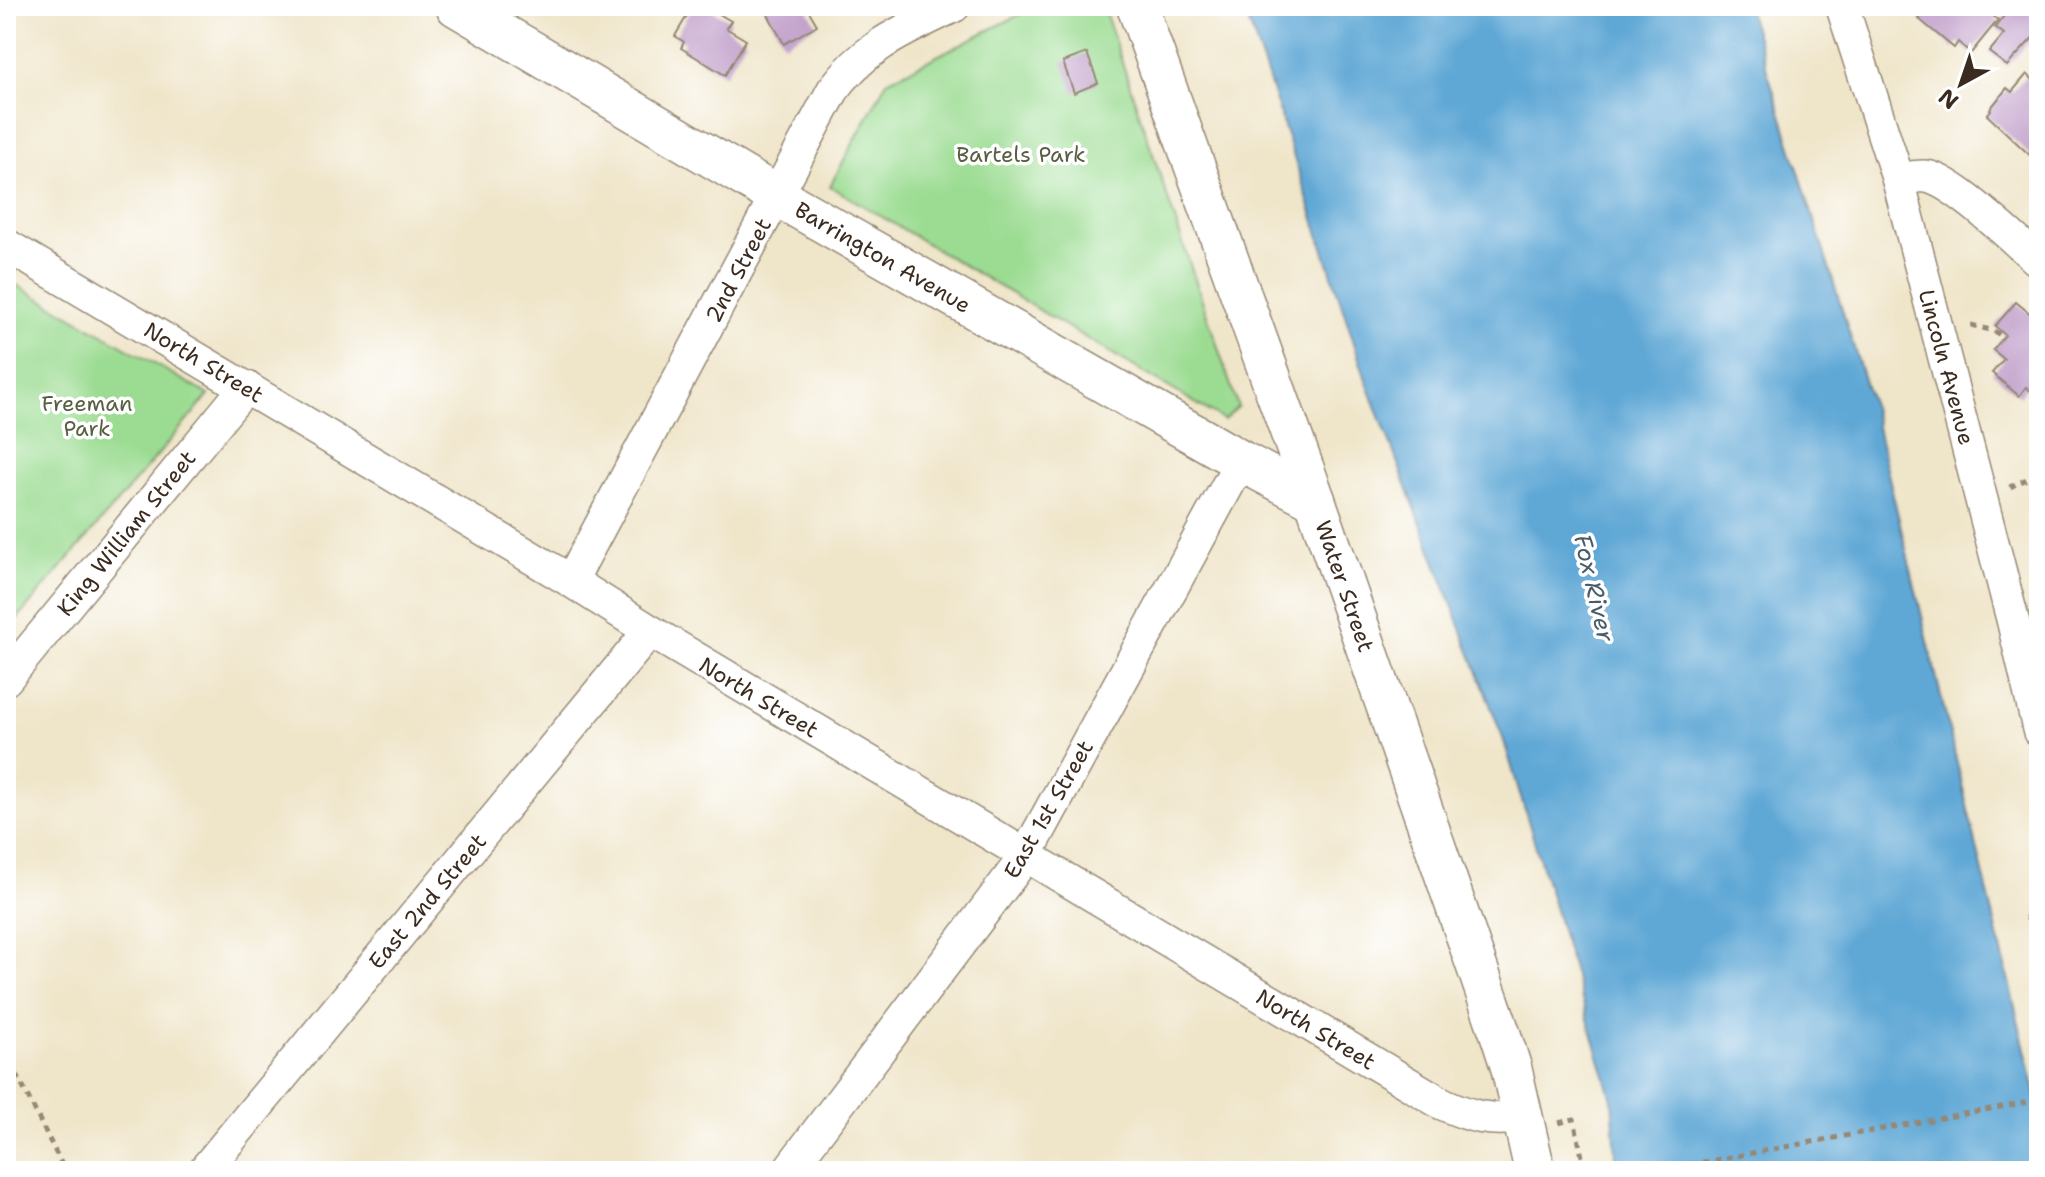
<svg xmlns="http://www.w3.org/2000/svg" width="2045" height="1177" viewBox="0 0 2045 1177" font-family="'Shantell Sans',sans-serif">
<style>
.green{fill:#9bdc92;stroke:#6b8358;stroke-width:2}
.water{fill:#5ea7d5;stroke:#4c687a;stroke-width:2}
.building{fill:#bd9ac7}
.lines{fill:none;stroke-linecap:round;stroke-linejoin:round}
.minor-casing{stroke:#958874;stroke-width:35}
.tertiary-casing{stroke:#958874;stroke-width:43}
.path{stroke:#958874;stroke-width:5;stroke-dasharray:6 6;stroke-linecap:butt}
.minor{stroke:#fff;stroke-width:32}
.tertiary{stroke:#fff;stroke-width:40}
.labels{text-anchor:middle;stroke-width:7;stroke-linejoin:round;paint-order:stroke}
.park-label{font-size:22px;fill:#585f41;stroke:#fff}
.street-label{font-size:22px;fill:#3b2a1e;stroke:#fff}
.water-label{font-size:24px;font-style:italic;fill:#495c67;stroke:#fff}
</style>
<rect width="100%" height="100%" fill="#fff"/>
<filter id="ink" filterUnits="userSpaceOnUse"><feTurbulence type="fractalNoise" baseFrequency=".0125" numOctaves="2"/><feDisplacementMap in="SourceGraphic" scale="16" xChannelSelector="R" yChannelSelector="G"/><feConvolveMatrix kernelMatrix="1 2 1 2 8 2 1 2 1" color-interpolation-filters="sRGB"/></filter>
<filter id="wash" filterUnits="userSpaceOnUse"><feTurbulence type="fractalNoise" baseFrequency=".006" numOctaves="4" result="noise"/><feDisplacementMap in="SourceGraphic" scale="32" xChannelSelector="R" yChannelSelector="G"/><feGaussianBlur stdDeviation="1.8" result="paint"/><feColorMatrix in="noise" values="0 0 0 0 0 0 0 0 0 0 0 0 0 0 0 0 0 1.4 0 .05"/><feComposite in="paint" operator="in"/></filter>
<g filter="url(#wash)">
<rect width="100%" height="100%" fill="#efe5c9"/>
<!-- green -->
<g class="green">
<polygon points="1037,6 1103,6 1238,407 1224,420 830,186 887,81"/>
<polygon points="6,279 209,395 6,632"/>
</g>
<!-- water -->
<polygon class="water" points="1243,6 1747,6 1871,402 2039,1108 2039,1171 1617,1171 1612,1099 1504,741 1366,380 1268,77"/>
<g id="blocks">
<!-- building -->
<g class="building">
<polygon points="693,6 705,6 731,21 726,28 746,40 725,75 681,48 684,42 675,36"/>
<polygon points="766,6 806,6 817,25 784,44 764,7"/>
<polygon points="1912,6 1981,6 1998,20 1971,53 1958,42 1954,48 1919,19 1921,17 1910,8"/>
<polygon points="2012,6 2032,6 2039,12 2039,31 2007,66 1989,52 2004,34 1995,27"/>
<polygon points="1087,53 1098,83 1074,93 1063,62"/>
<polygon points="2027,74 2039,85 2039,156 2035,160 1987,115 1991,110 1990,109 2007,88 2012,92"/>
<polygon points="2016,302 2039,321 2039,377 2033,384 2037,387 2032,392 2026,387 2019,396 1992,373 2004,359 1993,350 2005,335 1995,326"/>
</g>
</g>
</g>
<g filter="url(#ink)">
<use href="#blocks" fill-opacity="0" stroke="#958874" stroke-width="2"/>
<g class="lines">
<defs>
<g id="minor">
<polyline points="1842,6 1898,179 2013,621 2039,731"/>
<path d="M1898,179c10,-1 22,-4 31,-2 28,7 86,64 110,84"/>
<path d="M6,245l565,336 79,50 791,472c30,14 49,19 82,14"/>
<path d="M571,581l262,-491c33,-45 72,-60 121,-84"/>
<polyline points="6,679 246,387"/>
<polyline points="204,1171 650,631"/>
<polyline points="788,1171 1025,857 1241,461"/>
</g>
<g id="tertiary">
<polyline points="456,6 777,196 1241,461 1315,500"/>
<polyline points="1137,6 1315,500 1502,1039 1511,1067 1535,1171"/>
</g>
</defs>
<!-- minor casing -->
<use href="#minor" class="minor-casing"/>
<!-- tertiary casing -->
<use href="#tertiary" class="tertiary-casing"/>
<!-- path -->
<g class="path">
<polyline points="1971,325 1994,331 2003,337"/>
<polyline points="2010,487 2039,473"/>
<polyline points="2025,918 2039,915"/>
<polyline points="6,1053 65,1171"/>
<polyline points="1559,1123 1574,1119 1585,1171"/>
<polyline points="1655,1171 2039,1100"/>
</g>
<!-- minor -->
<use href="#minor" class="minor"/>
<!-- tertiary -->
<use href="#tertiary" class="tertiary"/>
</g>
</g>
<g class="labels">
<!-- park labels -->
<g class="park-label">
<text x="1021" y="162">Bartels Park</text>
<text x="87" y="411">Freeman<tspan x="87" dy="25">Park</tspan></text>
</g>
<!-- street labels -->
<g class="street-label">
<text transform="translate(883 257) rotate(30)" y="8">Barrington Avenue</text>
<text transform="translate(738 270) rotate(-62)" y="8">2nd Street</text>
<text transform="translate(204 362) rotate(31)" y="8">North Street</text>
<text transform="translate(1947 367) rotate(75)" y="8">Lincoln Avenue</text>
<text transform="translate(126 533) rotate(-51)" y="8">King William Street</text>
<text transform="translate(1345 586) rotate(71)" y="8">Water Street</text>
<text transform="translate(759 697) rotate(31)" y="8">North Street</text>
<text transform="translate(1048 809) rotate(-60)" y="8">East 1st Street</text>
<text transform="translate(427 901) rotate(-50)" y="8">East 2nd Street</text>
<text transform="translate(1316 1029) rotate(31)" y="8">North Street</text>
</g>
<!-- water labels -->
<g class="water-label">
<text transform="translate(1594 588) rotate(77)" y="8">Fox River</text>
</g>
</g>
<!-- margin -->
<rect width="2045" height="1177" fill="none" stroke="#fff" stroke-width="32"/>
<!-- north arrow -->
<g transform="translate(1961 84) rotate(220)" stroke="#ffffff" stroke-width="6" paint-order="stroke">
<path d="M0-6L14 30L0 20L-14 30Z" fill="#3b2a1e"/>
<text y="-12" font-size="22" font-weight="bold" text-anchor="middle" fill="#3b2a1e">N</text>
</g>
</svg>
